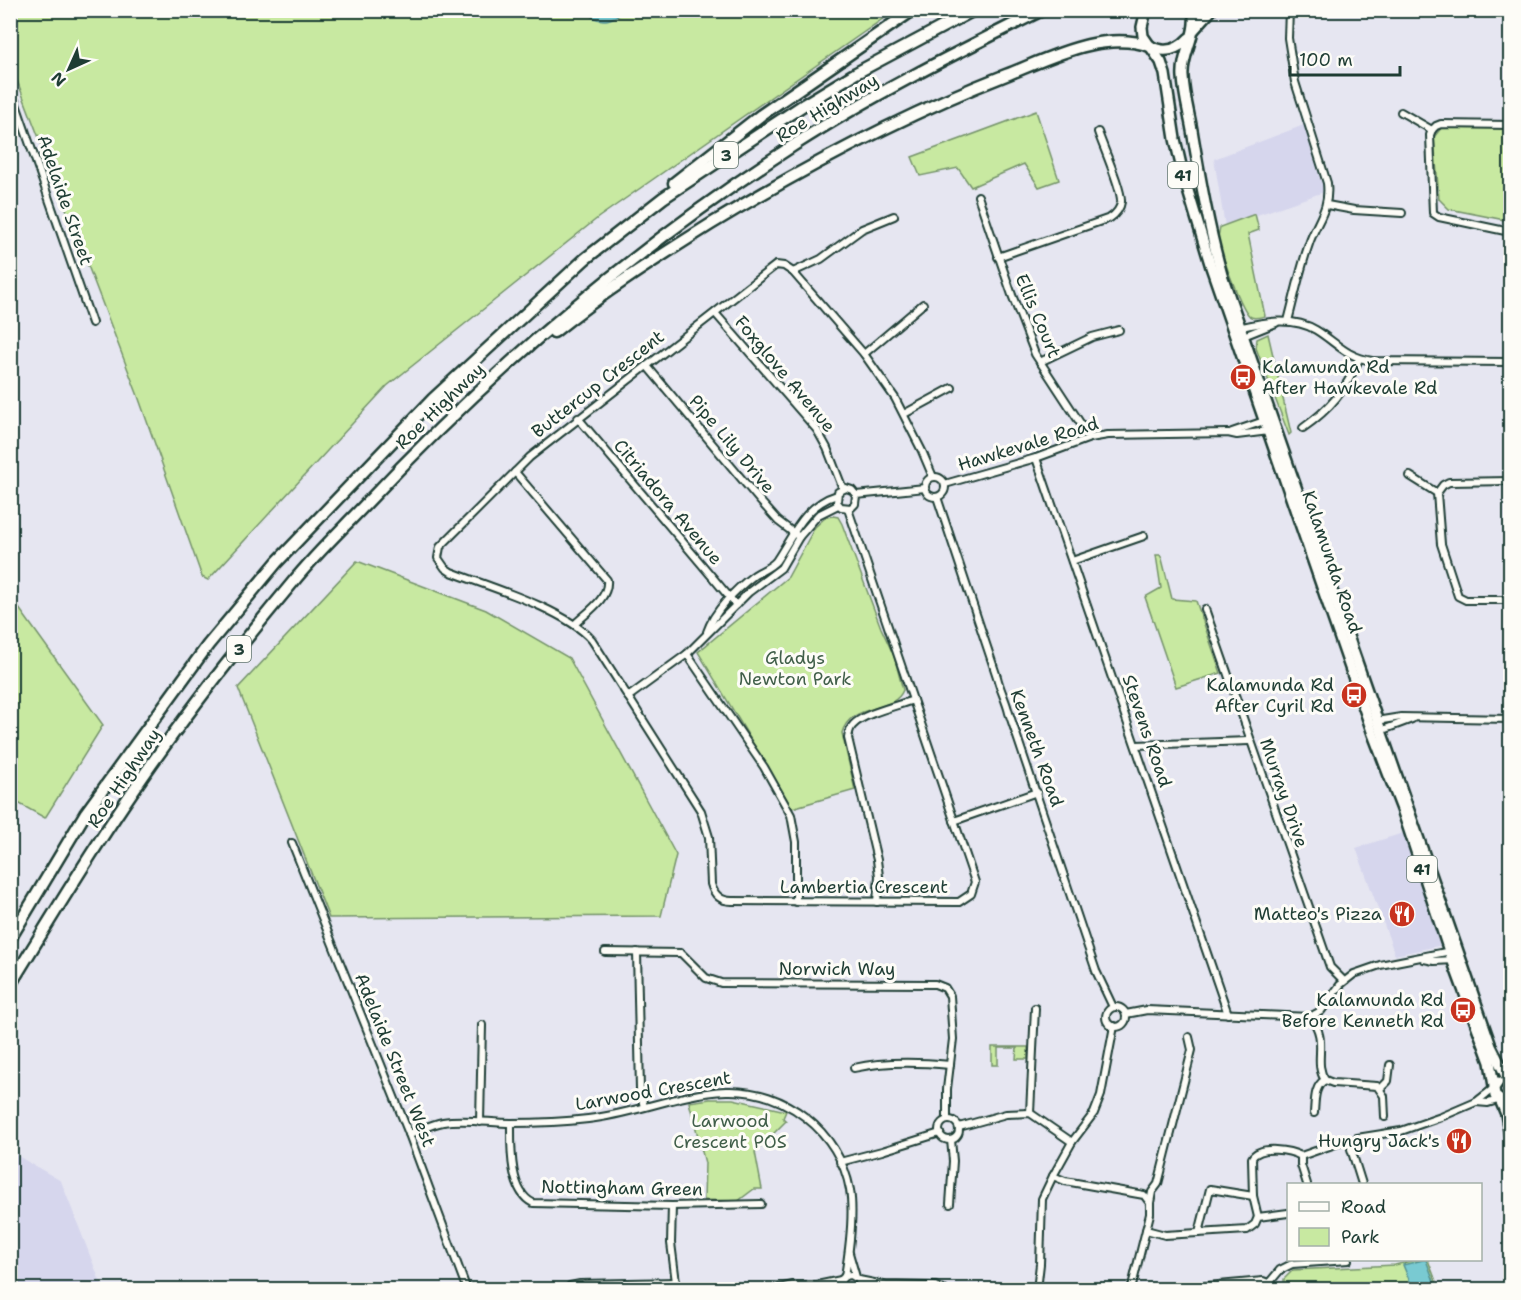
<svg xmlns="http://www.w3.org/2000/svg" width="1521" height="1300" viewBox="0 0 1521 1300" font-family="'Shantell Sans',sans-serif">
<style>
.built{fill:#d6d6ed}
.green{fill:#c8e9a1;stroke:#74936a;stroke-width:1.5}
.water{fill:#79cad2;stroke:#559293;stroke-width:1.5}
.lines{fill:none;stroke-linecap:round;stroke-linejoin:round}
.street-casing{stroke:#1f3d34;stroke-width:10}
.primary-casing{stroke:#1f3d34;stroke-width:14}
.highway-casing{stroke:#1f3d34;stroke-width:15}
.street{stroke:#fdfcf7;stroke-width:6}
.primary{stroke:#fdfcf7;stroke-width:9}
.highway{stroke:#fdfcf7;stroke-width:10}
.labels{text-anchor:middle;stroke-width:6;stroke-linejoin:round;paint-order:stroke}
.shield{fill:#fdfcf7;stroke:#62766e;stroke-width:1.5}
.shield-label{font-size:16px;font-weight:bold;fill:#1f3d34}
.street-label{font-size:18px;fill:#1f3d34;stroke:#fdfcf7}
.poi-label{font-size:18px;fill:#1f3d34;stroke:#fdfcf7;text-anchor:end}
.park-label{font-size:18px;fill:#415f4a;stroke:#fdfcf7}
</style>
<rect width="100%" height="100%" fill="#e6e6f1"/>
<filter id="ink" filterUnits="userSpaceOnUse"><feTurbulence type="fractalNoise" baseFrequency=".0167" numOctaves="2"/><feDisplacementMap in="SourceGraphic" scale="12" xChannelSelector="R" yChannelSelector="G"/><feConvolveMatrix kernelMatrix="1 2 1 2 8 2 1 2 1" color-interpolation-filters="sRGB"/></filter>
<g filter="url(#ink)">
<!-- built -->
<g class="built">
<polygon points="1304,125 1324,192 1225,226 1214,159"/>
<polygon points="1403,833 1443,945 1395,955 1356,848"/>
<polygon points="11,1152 61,1181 103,1289 11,1289"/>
</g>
<!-- green -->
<g class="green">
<polygon points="10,11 894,11 599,217 387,386 208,580 202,577 138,396 16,78 11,77"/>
<polygon points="1036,111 1059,180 1039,187 1024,164 971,187 958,168 920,176 912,157"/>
<polygon points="1442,127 1510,127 1510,221 1449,209 1439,199 1434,137"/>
<path d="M1255,214l4,16 -11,4 17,82c-4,1 -10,3 -14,1 -9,-4 -32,-69 -33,-80 0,-1 2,-9 2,-10z"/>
<polygon points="1268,334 1291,433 1289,435 1256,348 1257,339"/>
<path d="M833,516l5,1 4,7 39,104 13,28 9,34c-9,24 -53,12 -61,43l13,57 -63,18 -94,-156 90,-75 27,-50 11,-10z"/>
<polygon points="1156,555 1160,555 1162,559 1172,599 1196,601 1221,673 1176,687 1145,597 1161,588"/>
<polygon points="357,561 486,610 569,658 676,855 661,916 329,918 238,688"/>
<polygon points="11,597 103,725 45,818 11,799"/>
<polygon points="992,1047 1028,1047 1028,1059 1016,1059 1017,1048 998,1048 998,1065 992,1065"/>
<polygon points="710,1099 733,1099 786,1111 783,1118 786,1121 755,1152 762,1189 754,1189 738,1201 704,1200 705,1163 689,1102"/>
<polygon points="1414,1260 1428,1260 1439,1289 1284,1290 1284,1279 1293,1270 1395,1265"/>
</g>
<!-- water -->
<g class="water">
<path d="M591,11v-1l35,1c-13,7 -20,13 -34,6z"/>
<polygon points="1423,1260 1426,1260 1437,1289 1413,1289 1403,1265"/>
</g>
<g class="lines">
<defs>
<g id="street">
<polyline points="10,87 92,323"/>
<polyline points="1401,112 1432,130"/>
<polyline points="1432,130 1430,135 1433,213 1439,217 1510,232"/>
<polyline points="1432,130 1436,126 1441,124 1510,125"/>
<polyline points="978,196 1012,295 1035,354 1090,438"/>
<polyline points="1327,205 1354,210 1402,213"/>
<path d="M998,257l112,-39c6,-4 10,-8 11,-16 1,-13 -18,-55 -23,-70"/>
<polyline points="793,272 821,259 862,229 894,216"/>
<polyline points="715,313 817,430 827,448 843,489"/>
<path d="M1288,321c7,-26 12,-52 21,-77 8,-24 21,-34 18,-61l-32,-101 -7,-44 1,-28"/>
<path d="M1238,328c24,-6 55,-12 78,2 21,13 30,27 56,31l138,1"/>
<polyline points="1241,337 1276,323"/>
<polyline points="864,354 923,304"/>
<polyline points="1040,362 1092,337 1119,330"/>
<polyline points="647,366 761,502 778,521 799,537"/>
<polyline points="904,414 952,388"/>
<polyline points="578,418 736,605"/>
<path d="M1303,428c27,-19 43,-38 56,-69"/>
<polyline points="1232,432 1267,420"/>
<polyline points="1036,458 1228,1014"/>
<path d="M515,472l92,108c2,19 -20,32 -32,44"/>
<polyline points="1410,476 1437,493"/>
<circle cx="935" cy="487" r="10"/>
<polyline points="1510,481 1449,482 1443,485 1437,493 1441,544 1458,596 1466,600 1510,600"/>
<polyline points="945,484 1036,458 1090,438 1108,435 1228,433 1237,435 1269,431"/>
<polyline points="856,495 855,504 851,508 841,507 837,502 838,492 846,488 852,490 856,495 925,488"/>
<path d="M937,497l60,180c3,13 9,23 12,36l87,258 17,36"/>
<path d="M848,509l127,373 -4,12 -12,8 -227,-1c-11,0 -18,-6 -21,-17l-2,-47 -8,-26 -109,-171c-27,-31 -102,-53 -141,-68l-6,-4 -7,-10 2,-11 90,-90 246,-192 8,1 9,6 71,82 31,44 27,53 11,26"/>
<polyline points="1072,561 1144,536"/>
<polyline points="1205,609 1330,967 1344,981"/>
<path d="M707,632c7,-21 29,-43 46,-56 7,-5 17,-8 23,-15 17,-25 28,-56 61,-66"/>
<polyline points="687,654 764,767 791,815 796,842 796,902"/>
<polyline points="628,697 687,654 749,592 781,568 799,537 818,515 838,505"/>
<polyline points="1376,721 1401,717 1510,719"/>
<polyline points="1380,731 1412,719"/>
<polyline points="1136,745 1249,741"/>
<polyline points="954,821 1037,792"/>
<polyline points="292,843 409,1134 467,1290"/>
<path d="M877,902l2,-26 -2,-16 -29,-122c1,-5 1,-9 5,-13 11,-12 44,-19 60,-25"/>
<polyline points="605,952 681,953 706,978 721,983 935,984 945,988 950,996 953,1039 947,1089 947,1120"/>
<polyline points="637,952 640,1090 644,1107"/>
<polyline points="1424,959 1434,961 1455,960"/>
<circle cx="1116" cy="1017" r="10"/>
<polyline points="1126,1014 1147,1010 1310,1017 1321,1011 1340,985 1354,974 1380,965 1451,951"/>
<path d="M1310,1017c20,23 2,44 15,63l8,3 44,3 7,10 1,21"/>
<path d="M854,1068c30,-7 65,-6 96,-3"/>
<polyline points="1380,1089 1388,1081 1390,1065"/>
<polyline points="1476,1102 1488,1103 1498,1100"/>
<polyline points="1030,1113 1035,1008"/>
<path d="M1314,1113c1,-12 0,-27 11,-33"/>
<circle cx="949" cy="1130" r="10"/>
<polyline points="480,1122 482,1025"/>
<path d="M511,1123c0,22 -2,69 22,80l139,3 89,-2"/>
<polyline points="959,1127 1006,1114 1030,1113 1072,1142"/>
<path d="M409,1134c11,-4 23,-10 34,-12 20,-4 48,1 68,1 26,0 52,-1 77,-4 47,-5 91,-26 138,-28 59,-2 113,40 124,99 4,24 -1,62 -5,86"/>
<polyline points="840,1162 882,1151 940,1133"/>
<polyline points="1053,1176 1065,1181 1144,1195 1150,1203 1150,1214 1131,1290"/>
<polyline points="1307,1184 1301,1165 1301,1156 1341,1142 1352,1144"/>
<polyline points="1362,1184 1351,1149 1352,1144 1357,1138 1401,1131 1441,1117 1476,1102 1494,1088"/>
<polyline points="1253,1196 1258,1217"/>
<polyline points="1150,1203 1152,1192 1158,1184 1192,1050 1189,1037"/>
<polyline points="950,1204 953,1161 951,1140"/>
<polyline points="672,1206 671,1243 677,1290"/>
<polyline points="1146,1230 1165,1235 1247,1230 1255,1224 1258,1217 1288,1213"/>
<path d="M1199,1233l11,-44 43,7 -1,-38c8,-13 38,-8 49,-2"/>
<polyline points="849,1253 856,1277"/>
<polyline points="859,1280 884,1285 935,1286 945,1290"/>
<polyline points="1269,1283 1280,1270 1292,1264 1348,1260"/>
<polyline points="817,1285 838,1290"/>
<polyline points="567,1290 570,1286 580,1284 676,1282"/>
<polyline points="770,1290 793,1285 817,1285 841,1280"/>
<polyline points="841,1290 841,1280 845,1276 851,1275 859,1280 860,1290"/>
<polyline points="863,1290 884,1285"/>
<polyline points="1037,1290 1040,1264 1042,1199 1053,1176 1072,1142 1094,1113 1101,1095 1114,1026"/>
<polyline points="1163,1290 1263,1281 1273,1285 1274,1290"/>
</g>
<g id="primary">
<polyline points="1146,10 1142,27 1143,36 1161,62 1165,74 1175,139 1183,174 1211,267 1373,734 1403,812 1449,951 1490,1062 1494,1086"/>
<path d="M1193,10c6,23 -12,44 -10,67 1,20 7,39 10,59 8,47 16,93 29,139l269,771 16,32"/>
<path d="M1150,46c14,8 28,4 39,-8"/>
<polyline points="1498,1082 1494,1088 1495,1096 1501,1101 1510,1099"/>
<polyline points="1500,1100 1506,1114 1510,1136"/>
</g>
<g id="highway">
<polyline points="1194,29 1211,10"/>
<polyline points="674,183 761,115 913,10"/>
<path d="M554,332c49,-40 103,-74 157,-108 94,-57 192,-109 295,-149 44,-17 96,-45 144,-29"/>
<polyline points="10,939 85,814 208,645 277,562 433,399 585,259 663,198 805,104 856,73 974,10"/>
<path d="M10,985c49,-80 98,-161 153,-237 41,-57 85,-112 130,-166 21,-26 46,-50 69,-74 129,-138 273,-260 432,-363 79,-51 164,-93 248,-135"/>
</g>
</defs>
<!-- street casing -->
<use href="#street" class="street-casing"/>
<!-- primary casing -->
<use href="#primary" class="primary-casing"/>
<!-- highway casing -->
<use href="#highway" class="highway-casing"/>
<!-- street -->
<use href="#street" class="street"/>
<!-- primary -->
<use href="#primary" class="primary"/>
<!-- highway -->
<use href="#highway" class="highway"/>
</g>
</g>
<!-- icons -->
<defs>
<symbol id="bus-disc" viewBox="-11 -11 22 22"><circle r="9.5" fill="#c8321e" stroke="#fdfcf7"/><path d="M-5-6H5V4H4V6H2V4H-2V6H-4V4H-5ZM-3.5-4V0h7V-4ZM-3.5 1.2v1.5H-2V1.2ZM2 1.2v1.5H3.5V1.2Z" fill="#fff"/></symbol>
<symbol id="restaurant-disc" viewBox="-11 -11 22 22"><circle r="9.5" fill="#c8321e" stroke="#fdfcf7"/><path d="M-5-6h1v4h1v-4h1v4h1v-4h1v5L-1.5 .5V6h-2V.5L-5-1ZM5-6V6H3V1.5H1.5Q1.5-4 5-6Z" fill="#fff"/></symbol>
</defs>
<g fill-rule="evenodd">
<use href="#bus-disc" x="1228" y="362" width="30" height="30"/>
<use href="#bus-disc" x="1339" y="680" width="30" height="30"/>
<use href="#restaurant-disc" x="1387" y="899" width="30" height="30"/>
<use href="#bus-disc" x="1448" y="995" width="30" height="30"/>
<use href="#restaurant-disc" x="1444" y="1126" width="30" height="30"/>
</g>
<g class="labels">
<!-- shield labels -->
<g class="shield">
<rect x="714" y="142" width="24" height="26" rx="4.5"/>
<rect x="1168" y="162" width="30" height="26" rx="4.5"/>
<rect x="227" y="636" width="24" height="26" rx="4.5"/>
<rect x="1407" y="856" width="30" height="26" rx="4.5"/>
</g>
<g class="shield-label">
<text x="726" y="161">3</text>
<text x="1183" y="181">41</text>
<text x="239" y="655">3</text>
<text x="1422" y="875">41</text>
</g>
<!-- street labels -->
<g class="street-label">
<text transform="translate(827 108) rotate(-31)" y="6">Roe Highway</text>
<text transform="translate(65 200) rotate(71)" y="6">Adelaide Street</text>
<text transform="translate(1038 316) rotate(67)" y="6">Ellis Court</text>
<text transform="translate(785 374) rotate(50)" y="6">Foxglove Avenue</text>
<text transform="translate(598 384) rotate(-38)" y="6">Buttercup Crescent</text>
<text transform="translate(440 406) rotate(-44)" y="6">Roe Highway</text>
<text transform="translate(732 444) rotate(50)" y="6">Pipe Lily Drive</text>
<text transform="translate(1028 444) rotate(-17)" y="6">Hawkevale Road</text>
<text transform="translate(668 502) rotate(50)" y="6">Citriadora Avenue</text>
<text transform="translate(1332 562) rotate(71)" y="6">Kalamunda Road</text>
<text transform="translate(1147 731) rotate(71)" y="6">Stevens Road</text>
<text transform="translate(1037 748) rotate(70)" y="6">Kenneth Road</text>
<text transform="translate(124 778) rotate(-56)" y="6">Roe Highway</text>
<text transform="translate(1284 793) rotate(71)" y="6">Murray Drive</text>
<text x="864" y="893">Lambertia Crescent</text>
<text x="837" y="975">Norwich Way</text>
<text transform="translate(395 1060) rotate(68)" y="6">Adelaide Street West</text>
<text transform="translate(653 1091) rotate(-10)" y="6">Larwood Crescent</text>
<text transform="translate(622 1188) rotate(1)" y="6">Nottingham Green</text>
</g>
<!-- poi labels -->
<g class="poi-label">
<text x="1262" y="373" text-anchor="start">Kalamunda Rd<tspan x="1262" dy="21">After Hawkevale Rd</tspan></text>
<text x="1334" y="691">Kalamunda Rd<tspan x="1334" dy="21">After Cyril Rd</tspan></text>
<text x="1382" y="920">Matteo's Pizza</text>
<text x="1444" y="1006">Kalamunda Rd<tspan x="1444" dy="21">Before Kenneth Rd</tspan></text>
<text x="1440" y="1147">Hungry Jack's</text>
</g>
<!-- park labels -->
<g class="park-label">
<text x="795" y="664">Gladys<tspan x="795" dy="21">Newton Park</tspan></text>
<text x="730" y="1127">Larwood<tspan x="730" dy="21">Crescent POS</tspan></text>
</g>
</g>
<!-- margin -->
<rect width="1521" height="1300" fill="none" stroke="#fdfcf7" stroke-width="36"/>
<rect x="18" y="18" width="1485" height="1264" fill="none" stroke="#1f3d34" stroke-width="2" filter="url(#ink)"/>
<!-- legend -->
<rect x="1287" y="1183" width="195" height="78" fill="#fdfcf7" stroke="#a4b0a9" stroke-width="1.5"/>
<rect x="1299" y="1202" width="30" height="9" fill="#fdfcf7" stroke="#a4b0a9" stroke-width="1.5"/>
<text x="1341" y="1213" font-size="18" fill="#1f3d34">Road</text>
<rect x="1299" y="1228" width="30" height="18" fill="#c8e9a1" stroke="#a4b0a9" stroke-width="1.5"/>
<text x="1341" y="1243" font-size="18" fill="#1f3d34">Park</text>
<!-- north arrow -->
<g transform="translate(69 69) rotate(225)" stroke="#fdfcf7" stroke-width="4.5" paint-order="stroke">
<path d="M0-4.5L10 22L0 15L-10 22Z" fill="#1f3d34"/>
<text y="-9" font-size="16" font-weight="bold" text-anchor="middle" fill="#1f3d34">N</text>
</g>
<!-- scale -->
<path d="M1290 66v9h110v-9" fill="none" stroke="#1f3d34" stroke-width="3"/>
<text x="1299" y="66" font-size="18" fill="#1f3d34" stroke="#fdfcf7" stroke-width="4.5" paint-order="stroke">100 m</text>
</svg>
